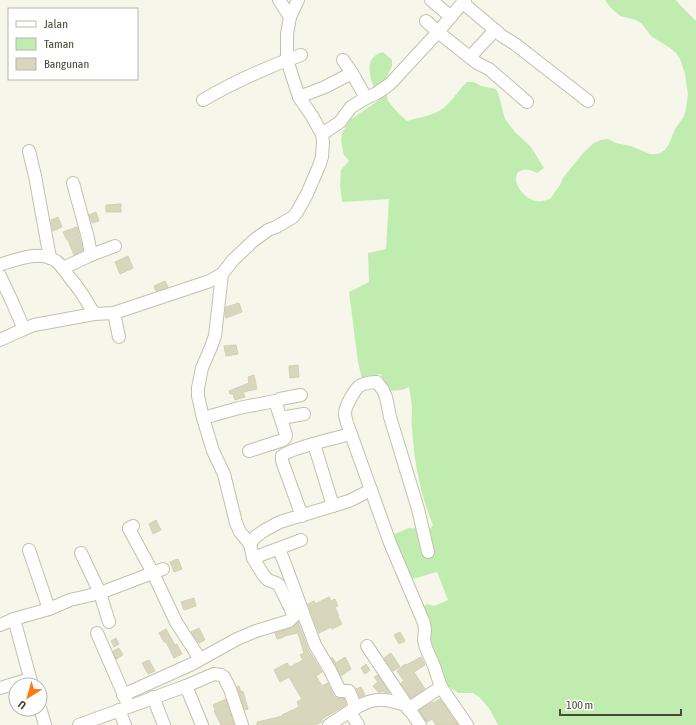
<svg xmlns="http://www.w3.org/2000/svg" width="696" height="725" viewBox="0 0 696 725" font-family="'Asap Condensed',sans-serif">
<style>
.green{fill:#c0edaf}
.building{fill:#d9d6be;stroke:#d4d0b0}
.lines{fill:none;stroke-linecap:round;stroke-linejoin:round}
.minor-casing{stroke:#c3c1ab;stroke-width:14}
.minor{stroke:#fff;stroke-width:12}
</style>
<rect width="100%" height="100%" fill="#f6f6ea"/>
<!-- green -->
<path class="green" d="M605,0h71l5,6 15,15v704h-198l-9,-17 -10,-11 -6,-4h-15l-11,-8 -4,-13 -8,-13 -14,-51 6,-4 7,2 14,-6 -11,-28 -28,8 -19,-44 19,-8 21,1 3,-4c-13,-31 -19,-64 -21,-97 -1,-6 0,-13 0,-19 0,-7 -2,-14 -3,-22l-7,3 -13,1 -8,-17 -19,4 -4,-16 -9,-70 20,-10 -1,-29 18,-4 3,-50 -47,3 -2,-17 1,-15 8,-9 -5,-6 -3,-14 1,-8 8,-13 29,-20c-6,-14 -20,-42 4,-48l9,8v6l-8,17 4,18 10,12 9,8c14,-4 31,-6 41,-17 7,-7 12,-16 19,-22h7l7,4 15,3 3,7 6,23 10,13 16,15 13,21 -7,5c-8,-4 -12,-5 -20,0 0,2 -1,4 -1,6 0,9 12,22 21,22 4,1 9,-1 13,-2l10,-14 3,-7 20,-25 11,-10 7,-3 7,-1 8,4 15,3 19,8h8l7,-4 4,-6 6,-15 9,-13 2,-7 2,-15 -2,-13 -1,-7 -5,-15 -4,-6 -6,-5 -19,-12 -9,-12 -6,-4 -16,-4 -10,-9z"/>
<!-- building -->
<g class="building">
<polygon points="121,204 121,212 106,212 106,205"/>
<polygon points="96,212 99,221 92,223 89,215"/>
<polygon points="58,217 62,227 53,231 51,220"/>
<polygon points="77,227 83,251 74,255 68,240 67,240 63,232"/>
<polygon points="128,256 133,268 120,274 115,262"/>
<polygon points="165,281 168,287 156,291 154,286"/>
<polygon points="239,303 242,312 226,318 225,316 226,307"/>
<polygon points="236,345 238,354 226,356 224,346"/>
<polygon points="298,365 299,377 290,378 289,366"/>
<polygon points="254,375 257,389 243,392 245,397 235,400 233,394 230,394 229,391 249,383 248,377"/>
<polygon points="156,520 161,530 153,534 149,524"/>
<polygon points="178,559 182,569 174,572 170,562"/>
<polygon points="329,597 331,601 335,599 338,606 335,607 339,616 338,617 342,624 332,629 331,627 319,633 308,604 314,601 315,604"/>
<polygon points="194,598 196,606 184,610 181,602"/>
<polygon points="298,622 308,649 322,672 316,676 322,686 328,683 333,695 336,698 344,698 346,705 322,719 322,722 315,725 257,725 257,722 283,716 282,715 299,707 297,702 302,699 289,677 280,682 274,670 287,663 290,667 303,660 300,655 304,653 298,633 284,636 284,637 277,639 275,633 292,628"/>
<polygon points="199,628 205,640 199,643 191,632"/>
<polygon points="166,629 175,645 177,644 182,654 174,658 166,642 164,642 159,633"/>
<polygon points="400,632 405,641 399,644 394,635"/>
<polygon points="116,638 119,644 114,647 111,641"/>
<polygon points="119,648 123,655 116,659 113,651"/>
<polygon points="391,653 400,667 393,671 384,658"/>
<polygon points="332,657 336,663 345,657 351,669 341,676 331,658"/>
<polygon points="421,657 425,665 414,672 425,689 411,698 401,683 404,681 397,671 405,664 406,665"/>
<polygon points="149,660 155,671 148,674 142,663"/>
<polygon points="366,664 370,670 365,674 361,668"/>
<polygon points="378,675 390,693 384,692 383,691 381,692 378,692 373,686 378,682 374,677"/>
<polygon points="239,686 241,692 243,691 248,709 245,710 237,687"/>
<polygon points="361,687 365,695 360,697 356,689"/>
<polygon points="226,699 234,725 221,725 214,711 215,710 213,705"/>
<polygon points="440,699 458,725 436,725 432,719 427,722 419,710 433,702 433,703"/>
</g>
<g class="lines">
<defs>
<g id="minor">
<polyline points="279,0 290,17"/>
<polyline points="431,0 451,17"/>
<polyline points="463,3 502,36 515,44 588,101"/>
<polyline points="426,21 438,32 465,0"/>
<polyline points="470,57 495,30"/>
<polyline points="299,97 325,87 352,73"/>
<polyline points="366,98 377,93 390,84 438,32 477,63 489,69 527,102"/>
<path d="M203,100c31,-18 64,-33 98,-45"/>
<polyline points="322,134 340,122 351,107 366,98 352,73 343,60"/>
<polyline points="29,151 35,176 50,258"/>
<polyline points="73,183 88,238 91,255"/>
<path d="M2,264c17,-5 38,-14 54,-3 6,5 10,11 14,17 10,11 17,23 24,36"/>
<polyline points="63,268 91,255 115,246"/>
<polyline points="222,274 215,336 211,347 202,368 198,388 198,396 203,418 213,451 224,474 236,523 240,532 250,544 255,537 265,530 280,522 349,501 371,490"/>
<polyline points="0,276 10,297 24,329"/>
<polyline points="114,313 119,337"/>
<polyline points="0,340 24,329 34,325 94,314 114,313 210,281 222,274 233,260 253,241 268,230 276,227 293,217 297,212 307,194 319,166 322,157 323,142 322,134 312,116 299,97 287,60 287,34 290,17 298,0"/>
<polyline points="276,402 280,399 301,395"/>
<polyline points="203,418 239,408 275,401 279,413 286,435 285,438 283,440 249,451"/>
<polyline points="281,418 304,414"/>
<polyline points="314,444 333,506"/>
<path d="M302,516l-20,-55v-5c6,-7 57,-19 69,-22"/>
<polyline points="133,526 129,528 129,529 153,573 176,622 200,659"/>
<polyline points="279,549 285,564 315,645 330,670 340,691 349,691 356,708"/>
<polyline points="29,550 49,609"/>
<path d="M428,552l-10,-43 -28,-92 -4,-20 -3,-7 -6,-8c-5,0 -11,1 -16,3 -6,3 -16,22 -16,28 0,3 1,7 2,10l43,120 34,80 1,7 -1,10 2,8 8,18 7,21 26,38"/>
<polyline points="81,553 100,593 109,622"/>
<polyline points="253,558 301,540"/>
<polyline points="14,619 32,685"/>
<polyline points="0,625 14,619 49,609 70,600 100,593 163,569"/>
<polyline points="97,633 127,702"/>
<polyline points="367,646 420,725"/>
<polyline points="186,686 202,725"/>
<polyline points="0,688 30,679"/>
<polyline points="123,695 190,665 237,639 256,631 289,621 294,616 279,585 276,583 268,580 264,576 253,558 250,544"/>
<polyline points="153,697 164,725"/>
<polyline points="40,708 45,725"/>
<polyline points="408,709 441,687"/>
<polyline points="119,710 125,725"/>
<polyline points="350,712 358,725"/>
<polyline points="79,725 186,686 214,674 221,675 224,677 230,689 242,725"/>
<path d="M329,725c13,-8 33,-24 48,-25 9,-1 19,2 28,5"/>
</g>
</defs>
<!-- minor casing -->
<use href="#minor" class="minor-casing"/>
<!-- minor -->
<use href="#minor" class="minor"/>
</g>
<!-- legend -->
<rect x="8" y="8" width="130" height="72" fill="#ffffff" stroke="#b7b6af"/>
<rect x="16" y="21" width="20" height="6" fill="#ffffff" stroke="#b7b6af"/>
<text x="44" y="28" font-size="12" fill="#4b4837">Jalan</text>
<rect x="16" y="38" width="20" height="12" fill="#c0edaf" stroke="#b7b6af"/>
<text x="44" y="48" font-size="12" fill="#4b4837">Taman</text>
<rect x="16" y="58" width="20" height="12" fill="#d9d6be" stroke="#b7b6af"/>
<text x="44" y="68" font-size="12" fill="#4b4837">Bangunan</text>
<!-- north arrow -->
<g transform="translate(28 697) rotate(217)"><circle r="19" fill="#ffffff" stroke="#b7b6af"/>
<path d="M0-3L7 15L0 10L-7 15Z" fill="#ff7917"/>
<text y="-6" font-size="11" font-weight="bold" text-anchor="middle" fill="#4b4837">U</text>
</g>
<!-- scale -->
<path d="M560 709v6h121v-6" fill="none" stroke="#4b4837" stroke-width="2"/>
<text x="566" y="709" font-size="12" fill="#4b4837" stroke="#ffffff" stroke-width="3" paint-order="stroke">100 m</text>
</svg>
